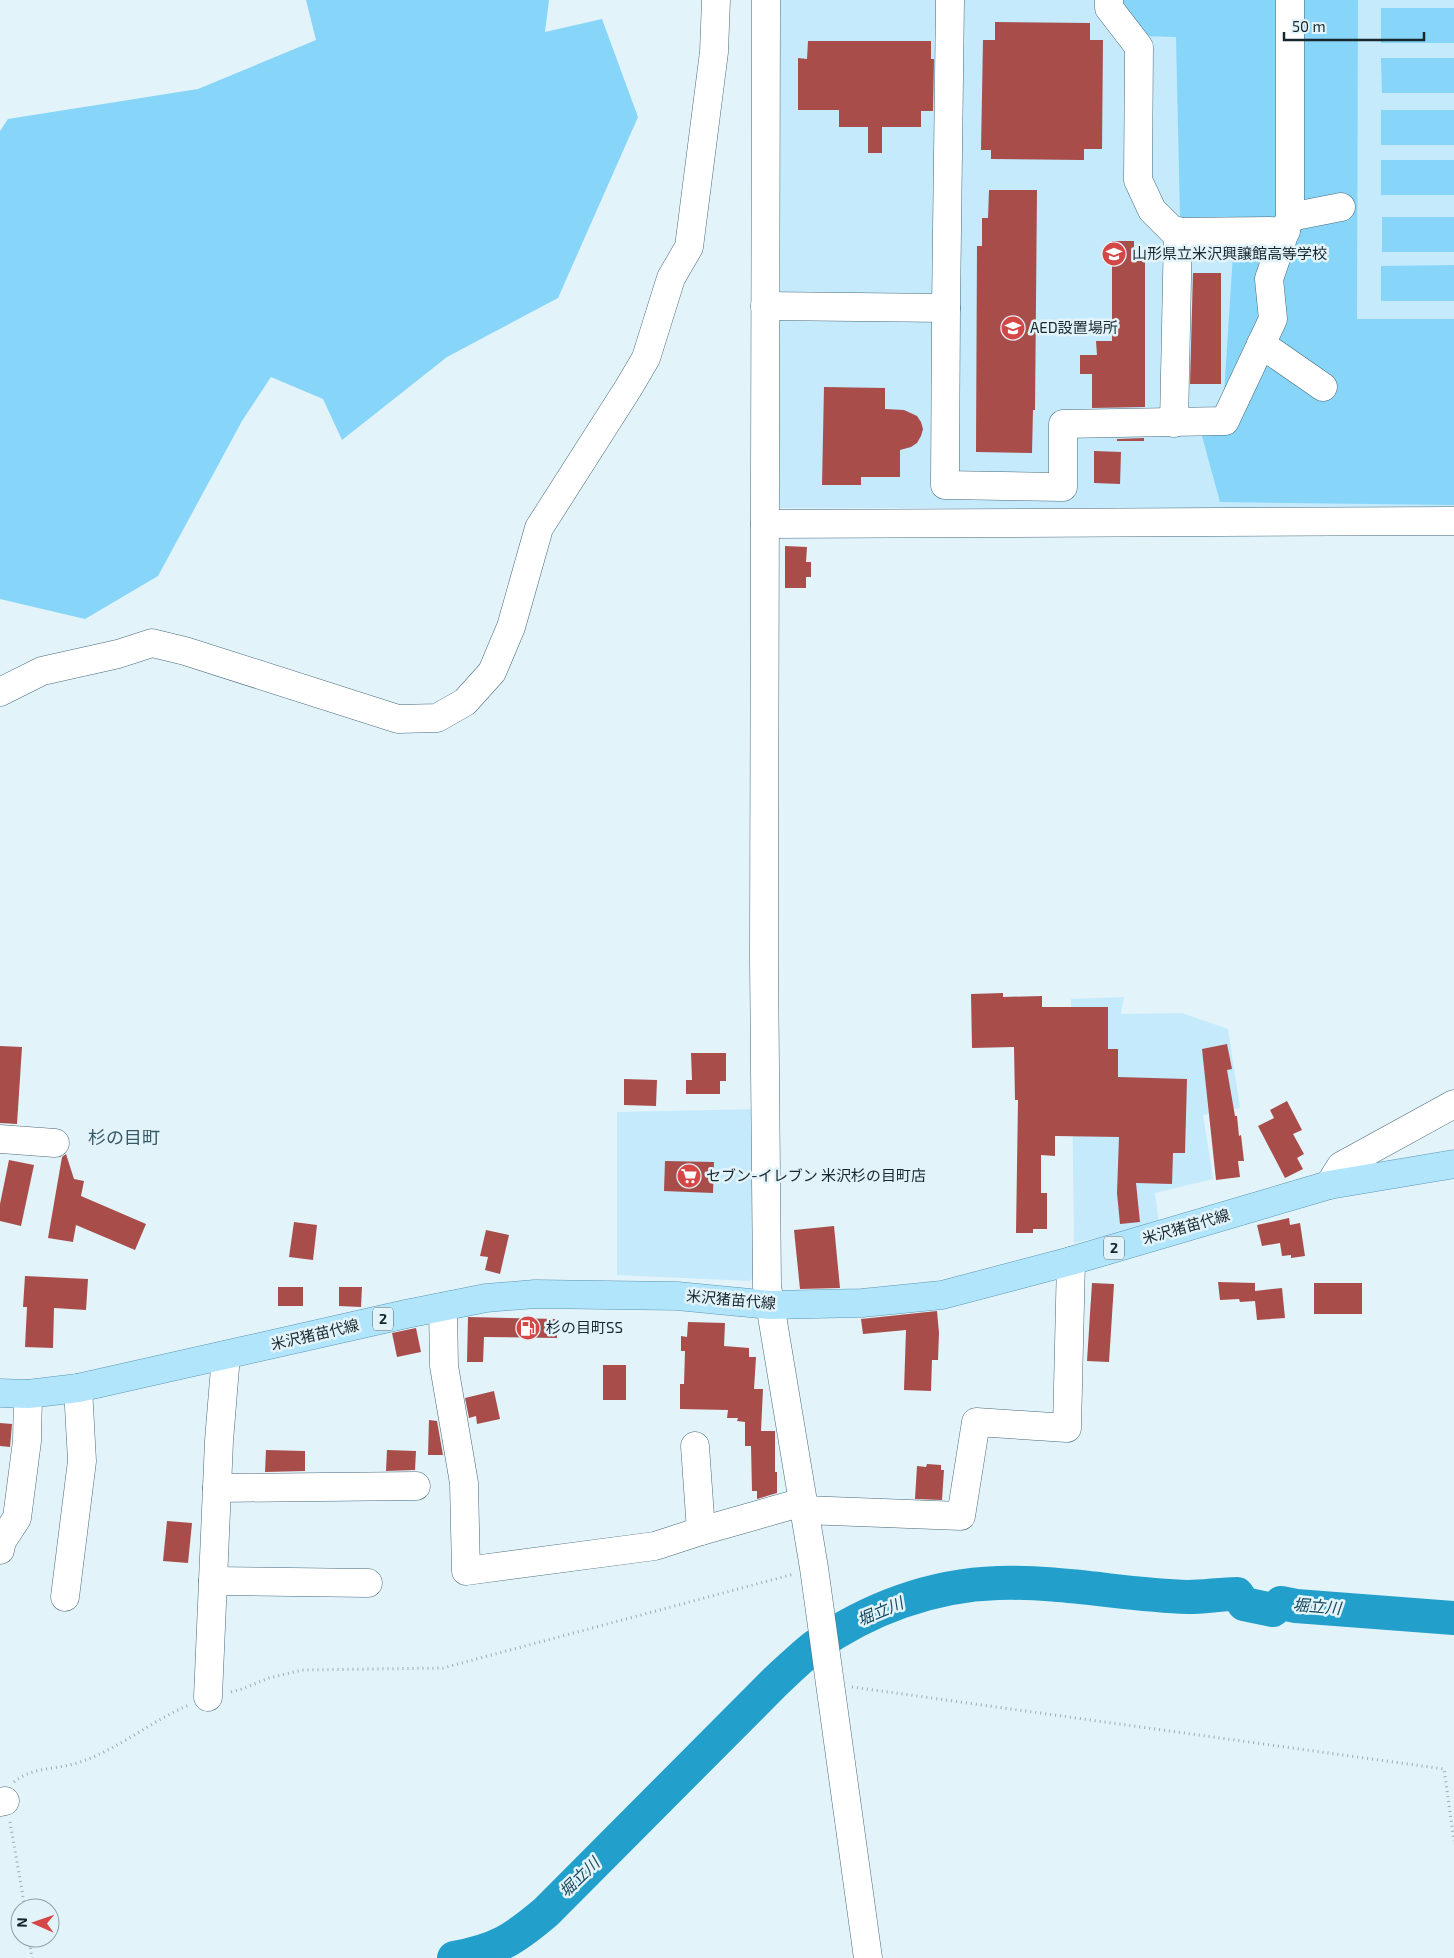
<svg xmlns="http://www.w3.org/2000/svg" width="1454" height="1958" viewBox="0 0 1454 1958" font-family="'Exo 2','Noto Sans JP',sans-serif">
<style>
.built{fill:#c4eafc}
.green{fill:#87d5f8}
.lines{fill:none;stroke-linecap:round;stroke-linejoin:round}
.river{stroke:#229fcb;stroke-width:34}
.building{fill:#a84d4a}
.minor-casing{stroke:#476a7b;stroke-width:29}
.major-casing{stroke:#5a97b3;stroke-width:29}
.path{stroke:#9cacb3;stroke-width:3;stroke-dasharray:1 4;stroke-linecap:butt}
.minor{stroke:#fff;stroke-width:28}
.major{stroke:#b1e5fc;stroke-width:28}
.labels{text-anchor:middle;stroke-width:5;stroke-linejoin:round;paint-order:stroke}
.shield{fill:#e3f3fa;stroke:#55646b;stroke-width:1}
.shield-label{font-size:14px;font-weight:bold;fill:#18272e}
.poi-label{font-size:15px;fill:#18272e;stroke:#e3f3fa;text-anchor:start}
.street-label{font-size:15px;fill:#18272e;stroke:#e3f3fa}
.water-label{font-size:16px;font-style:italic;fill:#17475b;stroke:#e3f3fa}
.quarter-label{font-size:18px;fill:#365969;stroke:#e3f3fa}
</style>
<rect width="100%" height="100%" fill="#e3f3fa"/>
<!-- built -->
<g class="built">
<polygon points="774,0 1454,0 1454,509 774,508"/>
<polygon points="1124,997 1121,1014 1182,1013 1228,1029 1240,1108 1203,1115 1213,1179 1155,1193 1159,1224 1074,1243 1071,999"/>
<polygon points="759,1109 758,1271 750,1281 617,1275 617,1112"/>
</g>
<!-- green -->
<g class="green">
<polygon points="306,0 549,0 545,32 602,19 638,117 558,298 447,357 342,440 323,399 271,377 242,421 158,576 85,619 0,599 0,131 8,119 198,89 316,40"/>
<polygon points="1116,0 1358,0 1357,319 1454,319 1454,505 1220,502 1199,425 1223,410 1233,254 1181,260 1176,37 1141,36"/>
<rect x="1381" y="8" width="73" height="35"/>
<polygon points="1381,58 1454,58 1454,93 1382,93"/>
<rect x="1381" y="110" width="73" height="35"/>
<rect x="1381" y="160" width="73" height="35"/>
<rect x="1382" y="217" width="72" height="35"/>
<polygon points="1454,265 1454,301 1381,301 1381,266"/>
</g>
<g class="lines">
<!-- river -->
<path class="river" d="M454,1958c43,-8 59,-18 92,-46l228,-229c13,-12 26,-25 40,-36 53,-38 118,-62 184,-64 64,-2 127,12 190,14 16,0 33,-3 49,-3l7,10 29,6 8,-7 15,3 158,12"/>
</g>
<!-- building -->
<g class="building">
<polygon points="995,22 1090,23 1090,40 1103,40 1102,149 1084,149 1084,160 991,159 991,150 981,150 983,40 995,40"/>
<polygon points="808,41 931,41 931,59 934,59 933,111 921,111 921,127 882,127 882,153 868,153 868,127 839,127 839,110 798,110 798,58 807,59"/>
<polygon points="989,190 1037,190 1035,410 1033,410 1032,453 976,452 977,246 982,246 982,218 988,218"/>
<polygon points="1112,241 1134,241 1134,258 1145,258 1145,407 1092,408 1092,374 1080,374 1080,355 1097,355 1096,341 1112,341"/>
<polygon points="1193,273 1221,273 1221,384 1190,384"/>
<polygon points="824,387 885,388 885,409 904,410 917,416 921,422 923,429 921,436 917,443 911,447 900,450 900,477 861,477 861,485 822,485"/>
<polygon points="1144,438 1144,441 1117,441 1117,439"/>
<polygon points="1094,451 1121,452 1120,484 1094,483"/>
<polygon points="785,546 807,547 806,562 811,562 811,577 806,577 806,588 785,588"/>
<polygon points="1003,993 1003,997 1042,996 1042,1007 1108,1007 1108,1049 1118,1049 1118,1077 1187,1079 1185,1153 1173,1153 1172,1184 1136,1183 1140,1222 1120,1224 1117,1193 1119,1137 1055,1136 1055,1156 1041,1155 1041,1193 1047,1193 1047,1229 1033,1229 1033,1233 1016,1233 1018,1100 1015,1100 1014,1047 972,1048 971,994"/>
<polygon points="1227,1044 1232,1069 1227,1070 1235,1116 1237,1116 1239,1136 1241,1135 1244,1161 1238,1161 1240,1177 1216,1180 1202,1049"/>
<polygon points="0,1046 22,1047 17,1124 0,1123"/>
<polygon points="691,1053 726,1053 726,1081 720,1081 720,1094 686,1094 686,1080 692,1080"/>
<polygon points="624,1079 657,1080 656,1106 624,1105"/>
<polygon points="1287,1101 1302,1130 1293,1134 1304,1154 1297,1158 1303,1169 1285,1178 1258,1126 1274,1118 1270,1110"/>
<polygon points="66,1154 74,1179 84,1181 81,1196 146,1224 135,1250 76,1225 73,1242 48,1238 62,1157"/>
<polygon points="9,1160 34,1165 21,1226 0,1221 0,1204"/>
<polygon points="665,1161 714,1162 713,1193 664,1191"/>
<polygon points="1289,1218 1290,1225 1300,1223 1305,1256 1291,1258 1291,1255 1282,1256 1280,1243 1262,1246 1257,1225"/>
<polygon points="294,1222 317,1225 313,1260 289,1257"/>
<polygon points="834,1226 840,1288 800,1289 794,1230"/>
<polygon points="486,1230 509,1235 500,1274 485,1270 488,1257 480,1256"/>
<polygon points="25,1276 88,1279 86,1310 54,1308 53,1348 25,1347 27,1307 23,1307"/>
<polygon points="1218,1282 1255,1283 1255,1291 1282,1288 1285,1318 1257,1320 1255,1301 1240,1302 1239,1299 1220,1300"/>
<polygon points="1092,1283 1114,1284 1109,1362 1087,1361"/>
<rect x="1314" y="1283" width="48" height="31"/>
<rect x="278" y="1287" width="25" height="19"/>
<polygon points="339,1287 362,1287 361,1307 339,1306"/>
<polygon points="937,1311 939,1333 938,1360 932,1360 931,1391 904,1390 906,1330 863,1334 861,1319"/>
<polygon points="468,1317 557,1319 557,1338 484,1337 483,1362 467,1362"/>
<polygon points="688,1322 725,1323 724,1346 749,1348 749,1357 756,1357 754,1389 763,1389 761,1431 775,1431 775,1472 777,1472 777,1493 757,1499 757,1491 752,1491 751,1446 745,1446 745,1422 737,1421 738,1418 727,1418 728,1410 680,1409 680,1384 684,1384 685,1351 681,1351 681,1336 687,1337"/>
<polygon points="416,1328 421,1352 397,1357 392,1333"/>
<rect x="603" y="1365" width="23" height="35"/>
<polygon points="494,1391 500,1419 477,1424 476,1416 469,1418 465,1398"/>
<polygon points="429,1420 437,1421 443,1455 428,1455"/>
<polygon points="0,1423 12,1424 10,1447 0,1446"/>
<polygon points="266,1450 305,1451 305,1471 265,1472"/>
<polygon points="387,1450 416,1451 415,1470 386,1471"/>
<polygon points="927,1464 941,1465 941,1470 944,1470 942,1500 915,1499 917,1466 926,1467"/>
<polygon points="167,1521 192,1523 188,1563 163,1561"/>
</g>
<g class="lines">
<defs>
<g id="minor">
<polyline points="766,0 764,960 767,1286 814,1568 868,1958"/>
<polyline points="1109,0 1109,8 1139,47 1138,180 1152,210 1174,232 1286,231"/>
<polyline points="1290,217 1341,207"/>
<polyline points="765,306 946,308 950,0"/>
<polyline points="946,308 945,485 1063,487 1063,424 1225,421 1273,319 1269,279 1290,217 1290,0"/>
<polyline points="1261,344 1323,387"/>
<polyline points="1174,423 1178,231"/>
<polyline points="765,524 1454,521"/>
<polyline points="0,692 42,671 118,654 152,643 185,651 398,719 437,718 465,702 492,672 511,627 539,528 629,387 646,358 671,278 689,247 714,52 716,0"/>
<polyline points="0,1139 55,1143"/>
<polyline points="1329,1185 1341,1166 1454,1104"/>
<polyline points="443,1307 444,1366 464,1483 466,1571 655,1546 701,1531 803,1502"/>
<polyline points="695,1446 701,1531"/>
<polyline points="217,1488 416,1486"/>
<polyline points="804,1510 961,1516 976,1422 1067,1428 1071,1261"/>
<polyline points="0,1550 2,1541 17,1518 27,1441 28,1394"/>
<polyline points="213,1581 368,1583"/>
<polyline points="65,1597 82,1461 78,1388"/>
<polyline points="208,1697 219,1441 226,1355"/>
<polyline points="0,1802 5,1801"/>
</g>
<polyline id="major" points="0,1393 28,1394 78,1388 406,1314 486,1298 535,1294 677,1296 770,1305 862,1303 942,1295 1071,1261 1329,1185 1454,1164"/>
</defs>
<!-- minor casing -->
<use href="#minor" class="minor-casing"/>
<!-- major casing -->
<use href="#major" class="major-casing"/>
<!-- path -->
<g class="path">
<polyline points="852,1687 1444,1769 1454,1841"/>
<polyline points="231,1692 242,1689 269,1678 302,1670 443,1668 794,1574"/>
<path d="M14,1782c19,-16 44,-12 66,-20 39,-13 71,-41 109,-57"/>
<polyline points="10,1822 25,1908"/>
<polyline points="29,1938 32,1958"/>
</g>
<!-- minor -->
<use href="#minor" class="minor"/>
<!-- major -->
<use href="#major" class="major"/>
</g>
<!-- icons -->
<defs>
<symbol id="school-disc" viewBox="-11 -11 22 22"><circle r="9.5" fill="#d54647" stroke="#e3f3fa"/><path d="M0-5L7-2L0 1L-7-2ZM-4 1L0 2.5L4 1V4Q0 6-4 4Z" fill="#fff"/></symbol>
<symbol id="supermarket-disc" viewBox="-11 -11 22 22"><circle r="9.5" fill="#d54647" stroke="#e3f3fa"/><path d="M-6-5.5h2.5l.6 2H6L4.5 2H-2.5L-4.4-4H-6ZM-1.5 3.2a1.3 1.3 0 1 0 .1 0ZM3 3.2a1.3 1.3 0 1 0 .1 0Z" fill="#fff"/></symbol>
<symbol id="fuel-disc" viewBox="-11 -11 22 22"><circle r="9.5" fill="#d54647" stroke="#e3f3fa"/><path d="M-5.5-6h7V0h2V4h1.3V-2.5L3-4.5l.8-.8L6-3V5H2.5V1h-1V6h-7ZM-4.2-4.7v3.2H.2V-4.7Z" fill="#fff"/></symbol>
</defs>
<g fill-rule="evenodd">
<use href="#school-disc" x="1100" y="240" width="28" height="28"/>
<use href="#school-disc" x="999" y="314" width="28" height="28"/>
<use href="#supermarket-disc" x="675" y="1162" width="28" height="28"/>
<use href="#fuel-disc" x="514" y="1314" width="28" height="28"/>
</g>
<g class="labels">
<!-- shield labels -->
<g class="shield">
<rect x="1104" y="1236.5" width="20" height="23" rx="4"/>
<rect x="373" y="1307.5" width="20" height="23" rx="4"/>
</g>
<g class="shield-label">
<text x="1114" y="1253">2</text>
<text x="383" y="1324">2</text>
</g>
<!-- poi labels -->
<g class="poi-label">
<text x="1132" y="259">山形県立米沢興譲館高等学校</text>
<text x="1030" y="333">AED設置場所</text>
<text x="706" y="1181">セブン-イレブン 米沢杉の目町店</text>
<text x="546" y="1333">杉の目町SS</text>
</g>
<!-- street labels -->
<g class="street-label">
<text transform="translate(1186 1227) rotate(-16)" y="5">米沢猪苗代線</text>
<text transform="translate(731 1300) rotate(5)" y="5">米沢猪苗代線</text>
<text transform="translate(315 1335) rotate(-13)" y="5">米沢猪苗代線</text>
</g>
<!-- water labels -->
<g class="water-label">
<text transform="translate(1317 1606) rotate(5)" y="6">堀立川</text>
<text transform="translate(880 1611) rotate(-23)" y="6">堀立川</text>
<text transform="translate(579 1877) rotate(-44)" y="6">堀立川</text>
</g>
<!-- quarter labels -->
<g class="quarter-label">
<text x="124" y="1144">杉の目町</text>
</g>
</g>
<!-- north arrow -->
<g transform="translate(35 1923) rotate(272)"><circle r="24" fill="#e3f3fa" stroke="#92a1a8"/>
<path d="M0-4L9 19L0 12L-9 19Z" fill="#d54647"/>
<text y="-8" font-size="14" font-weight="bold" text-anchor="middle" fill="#18272e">N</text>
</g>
<!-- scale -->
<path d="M1284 32v8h140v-8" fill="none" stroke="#18272e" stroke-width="2.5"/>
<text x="1292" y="32" font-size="15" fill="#18272e" stroke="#e3f3fa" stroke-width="4" paint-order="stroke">50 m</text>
</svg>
